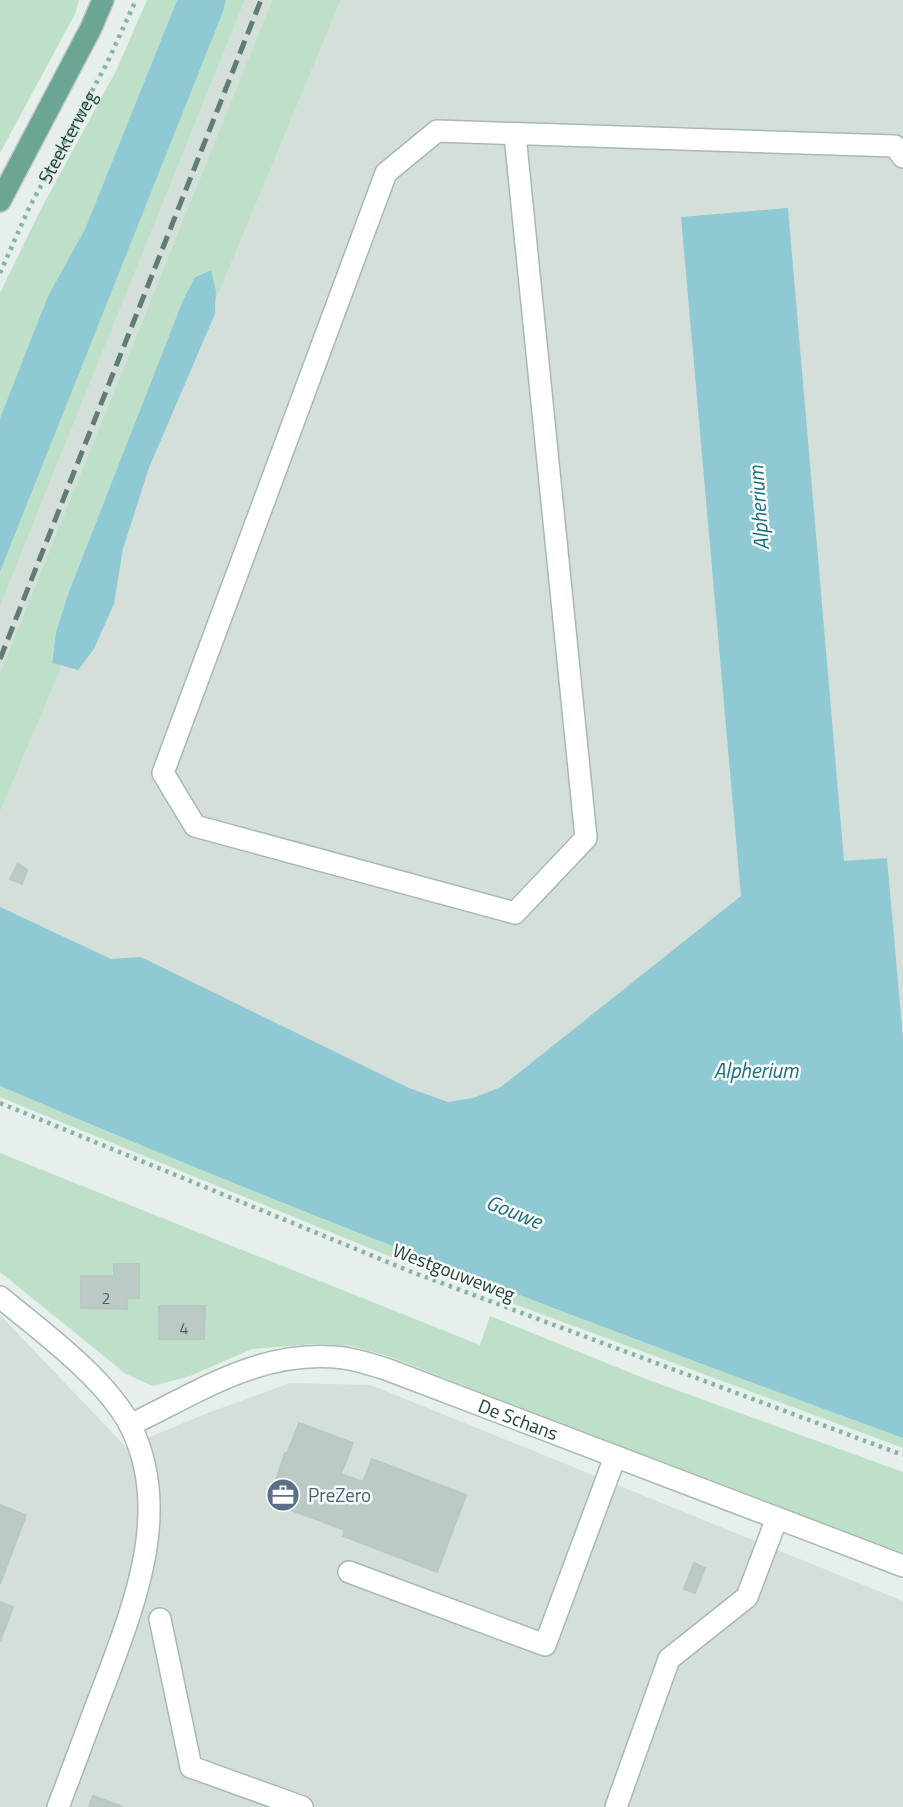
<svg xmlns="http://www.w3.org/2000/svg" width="903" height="1807" viewBox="0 0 903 1807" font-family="'Titillium Web',sans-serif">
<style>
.built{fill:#d4dfda}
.green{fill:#bfe0c8}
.water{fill:#8ec9d4}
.building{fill:#bbcac4;stroke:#b8c9c2;stroke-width:2}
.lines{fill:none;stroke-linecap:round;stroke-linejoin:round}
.minor-casing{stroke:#a8b8b2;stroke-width:24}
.major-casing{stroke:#c2cac8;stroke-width:24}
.path{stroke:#86b3a5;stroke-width:4.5;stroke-dasharray:3.5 5;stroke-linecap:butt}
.minor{stroke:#fff;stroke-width:21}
.major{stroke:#6aa596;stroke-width:21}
.rail{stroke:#5f7d75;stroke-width:5;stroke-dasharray:14 7;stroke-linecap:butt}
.labels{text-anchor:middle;stroke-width:5;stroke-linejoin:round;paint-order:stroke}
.number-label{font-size:16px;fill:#4a645c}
.street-label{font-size:19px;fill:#24423a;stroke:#f7fbf9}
.service-label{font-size:19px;fill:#4e5e75;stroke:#f7fbf9;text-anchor:start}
.water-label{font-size:21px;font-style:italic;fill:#1c6f80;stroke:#f7fbf9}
</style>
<rect width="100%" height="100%" fill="#e6efeb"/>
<!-- built -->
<g class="built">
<polygon points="245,0 272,0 0,673 0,606"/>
<polygon points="341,0 903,0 903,1305 0,920 0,812 62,666 78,669 94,649 114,604 123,549 149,468 215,314 216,300"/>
<polygon points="0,1315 126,1447 205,1414 290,1383 371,1385 903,1601 903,1807 0,1807"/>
</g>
<!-- green -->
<g class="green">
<polygon points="0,0 79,0 75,14 0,153"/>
<polygon points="147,0 177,0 85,229 48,296 0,418 0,293 41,209 116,71"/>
<polygon points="226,0 245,0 0,606 0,572 223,12"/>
<polygon points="272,0 341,0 216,300 210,270 195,277 183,300 68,594 56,632 52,662 62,666 0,812 0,673"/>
<path d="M0,1086c297,127 599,241 903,352v10l-475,-176 -428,-175z"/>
<polygon points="0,1153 480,1345 490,1316 646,1379 903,1472 903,1553 745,1496 391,1357 352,1346 315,1344 252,1349 190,1376 153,1386 126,1374 0,1272"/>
</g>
<!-- water -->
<g class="water">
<polygon points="177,0 226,0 223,12 0,572 0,418 48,296 85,229"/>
<path d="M788,208l56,653 43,-3 16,181v399c-304,-111 -606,-225 -903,-352v-179l111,52 30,-2 268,131 39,14 25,-4 28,-11 240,-191 -60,-679z"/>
<polygon points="211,270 216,291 215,314 149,468 123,549 114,604 94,649 78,670 52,663 56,632 68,594 183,300 195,277"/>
</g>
<!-- building -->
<g class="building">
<polygon points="18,864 27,870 22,884 10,879"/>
<polygon points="114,1264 139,1264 139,1298 127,1298 127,1309 81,1308 81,1276 114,1276"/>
<polygon points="159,1306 205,1306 204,1339 159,1339"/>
<polygon points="299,1423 353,1443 341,1474 363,1482 372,1459 466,1495 437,1572 343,1536 345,1530 269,1502 285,1453 287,1454"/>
<polygon points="0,1505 26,1515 0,1584"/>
<polygon points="694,1563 705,1568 695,1593 684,1589"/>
<polygon points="0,1602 13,1607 0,1641"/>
<polygon points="93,1796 123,1807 89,1807"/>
</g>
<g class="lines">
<defs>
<g id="minor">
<polyline points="515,135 586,838 515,913 195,826 163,773 386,173 437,131 895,146 903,157"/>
<path d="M0,1297c41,34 107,82 131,130 41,83 4,176 -26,256 -16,41 -31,83 -47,124"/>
<path id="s2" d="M130,1425c71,-34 132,-77 214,-67 14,2 28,7 42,11l517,197"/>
<polyline points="349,1572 545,1645 615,1457"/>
<polyline points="160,1619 191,1767 302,1807"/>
<polyline points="616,1807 669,1659 747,1597 777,1518"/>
</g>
<polyline id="major" points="0,201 91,28 103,0"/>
</defs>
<!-- minor casing -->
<use href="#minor" class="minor-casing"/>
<!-- major casing -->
<use href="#major" class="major-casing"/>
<!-- path -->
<g class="path">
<path id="s1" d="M0,273l29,-65 78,-145 29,-63"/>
<polyline points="0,1103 412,1272 903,1455"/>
</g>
<!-- minor -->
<use href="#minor" class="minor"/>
<!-- major -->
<use href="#major" class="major"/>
<!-- rail -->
<polyline class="rail" points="0,659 261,0"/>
</g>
<!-- icons -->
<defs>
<symbol id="office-disc" viewBox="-11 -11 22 22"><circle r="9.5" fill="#5c6f8a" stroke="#f7fbf9"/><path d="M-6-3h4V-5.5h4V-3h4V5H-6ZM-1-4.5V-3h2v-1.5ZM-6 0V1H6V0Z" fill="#fff"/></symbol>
</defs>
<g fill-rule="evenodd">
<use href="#office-disc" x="264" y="1476" width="38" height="38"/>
</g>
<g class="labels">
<!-- number labels -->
<g class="number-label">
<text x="106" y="1304">2</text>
<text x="184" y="1334">4</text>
</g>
<!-- street labels -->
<g class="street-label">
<text dy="7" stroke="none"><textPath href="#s1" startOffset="152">Steekterweg</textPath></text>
<text transform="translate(454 1272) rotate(21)" y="7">Westgouweweg</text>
<text dy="7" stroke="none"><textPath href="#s2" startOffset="413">De Schans</textPath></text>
</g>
<!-- service labels -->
<g class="service-label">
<text x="308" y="1502">PreZero</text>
</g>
<!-- water labels -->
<g class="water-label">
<text transform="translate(759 508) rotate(-94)" y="7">Alpherium</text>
<text x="756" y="1078">Alpherium</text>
<text transform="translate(514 1212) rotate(22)" y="7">Gouwe</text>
</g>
</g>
</svg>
